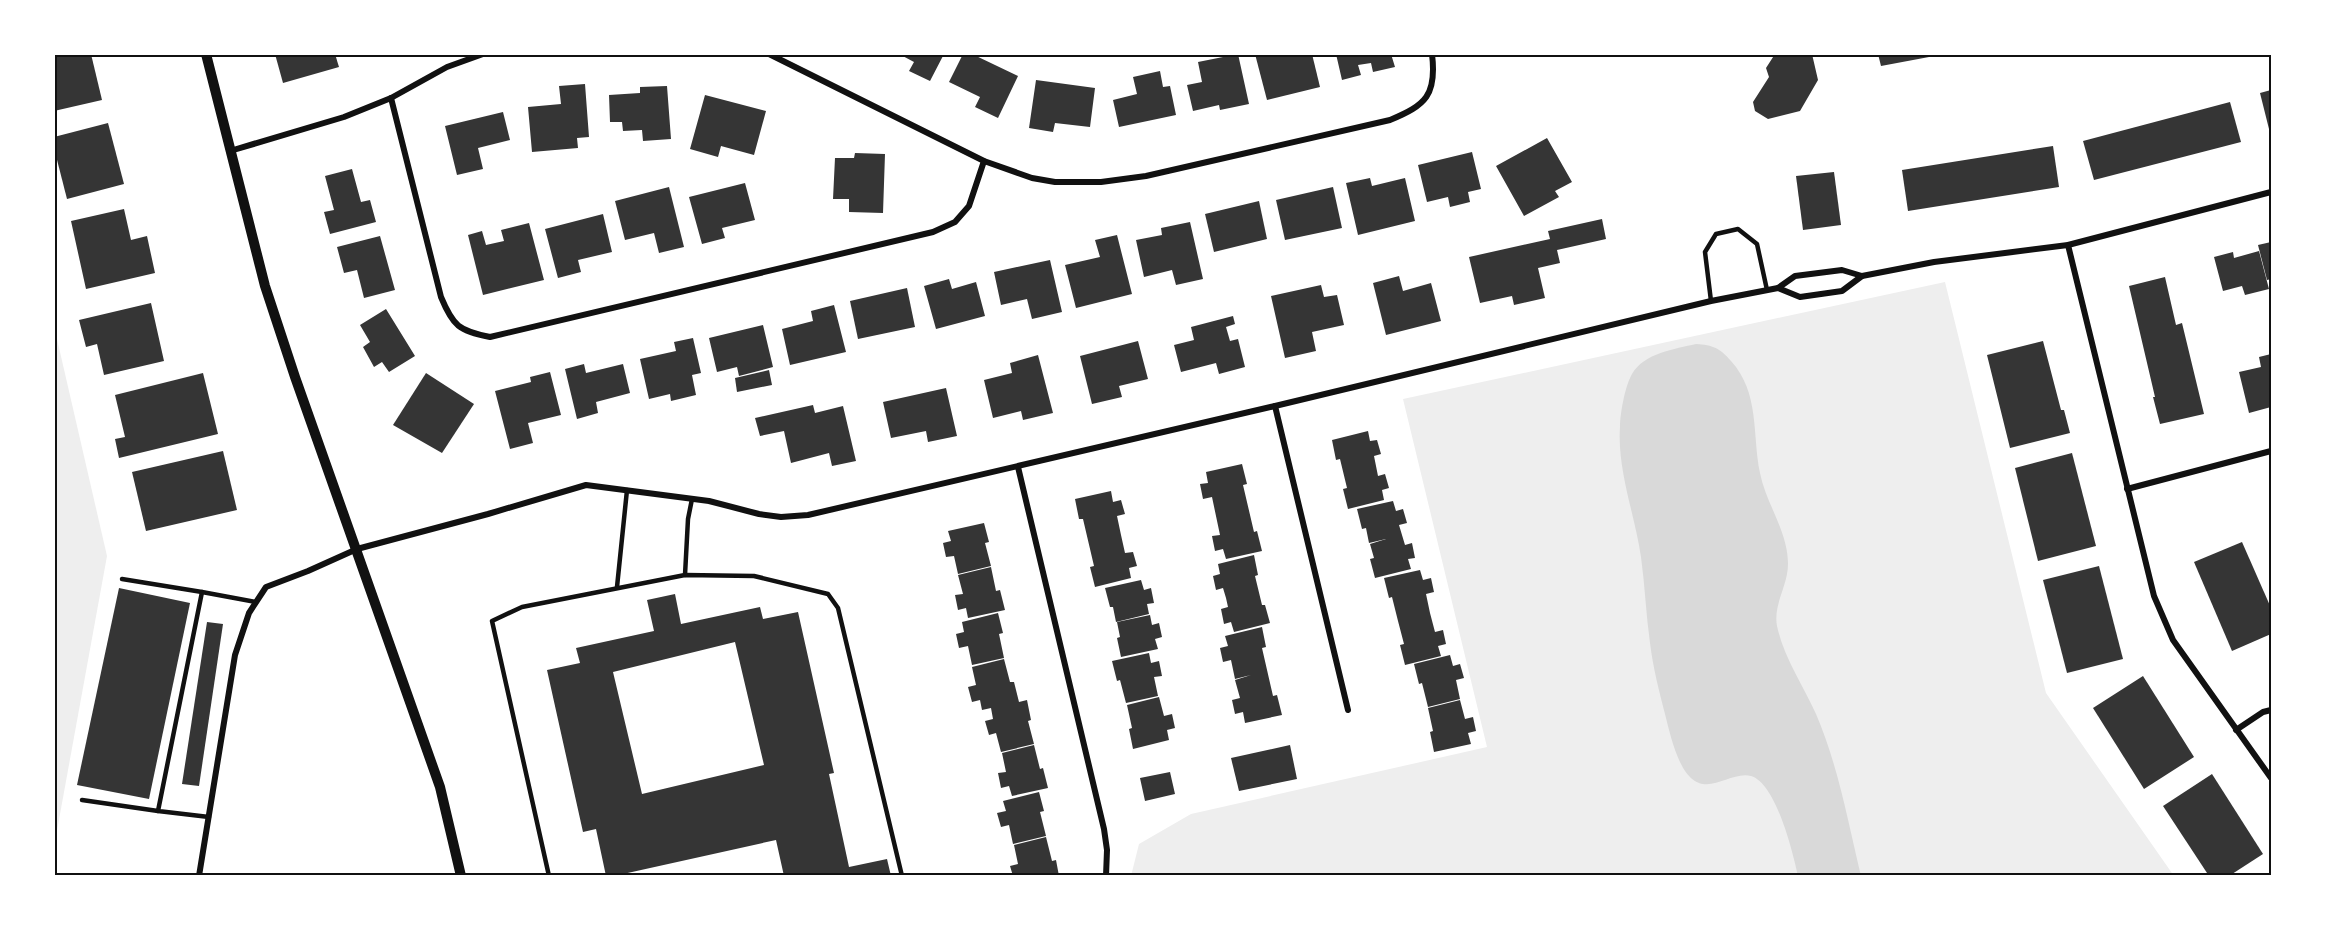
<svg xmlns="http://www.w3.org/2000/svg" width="2325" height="930" viewBox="0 0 2325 930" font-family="Georgia,serif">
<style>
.green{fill:#eee}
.water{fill:#d9d9d9}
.building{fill:#353535;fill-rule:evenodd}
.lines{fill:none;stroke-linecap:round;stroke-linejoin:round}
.service{stroke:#111;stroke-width:4.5}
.minor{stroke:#111;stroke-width:6}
.tertiary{stroke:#111;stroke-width:10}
.neatline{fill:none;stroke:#111;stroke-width:2}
</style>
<rect width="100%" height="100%" fill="#fff"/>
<!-- green -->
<g class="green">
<polygon points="1945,282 2046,693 2174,876 1131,876 1139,844 1191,814 1487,747 1403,399"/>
<polygon points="54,326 107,556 54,847"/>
</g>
<!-- water -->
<path class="water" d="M1696,344c17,1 24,4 35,17 29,32 21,73 29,112 6,31 28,58 28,91 0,22 -15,40 -11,62 7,32 26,59 39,88 22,51 32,108 45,162h-63c-5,-23 -22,-93 -47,-100 -24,-6 -50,30 -71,-14 -7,-15 -11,-32 -15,-48 -6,-23 -12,-47 -15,-71 -4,-28 -5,-57 -9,-86 -6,-42 -24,-87 -21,-130 0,-13 5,-41 12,-53 12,-21 43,-25 64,-30z"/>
<!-- building -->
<g class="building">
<polygon points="54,54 91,54 102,100 54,111"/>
<polygon points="275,54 335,54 339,67 283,83"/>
<polygon points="899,54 944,54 930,81 909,71 914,62"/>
<polygon points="963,54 972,54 1018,76 998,118 975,107 980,97 949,82"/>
<polygon points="1238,54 1249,104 1220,110 1219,105 1193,111 1187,85 1202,82 1198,62"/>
<polygon points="1255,54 1312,54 1320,87 1267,100"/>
<polygon points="1336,54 1391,54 1395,67 1373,72 1371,63 1358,65 1361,75 1342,80"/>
<polygon points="1775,54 1812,54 1818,80 1800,111 1768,119 1755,111 1753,102 1769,77 1766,68"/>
<polygon points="1878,54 1929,54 1929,57 1881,66"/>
<polygon points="1160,71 1163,87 1170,86 1176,115 1119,127 1113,100 1137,94 1133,77"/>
<polygon points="1036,80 1095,88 1090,127 1055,123 1053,132 1029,128"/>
<polygon points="585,84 589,137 577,138 578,148 532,152 528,107 561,104 559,86"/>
<polygon points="667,86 671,139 643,141 642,130 623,131 622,122 610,122 609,95 640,93 640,87"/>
<polygon points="2271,90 2271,133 2270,133 2260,93"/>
<polygon points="705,95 766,111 754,155 721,146 718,157 690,149"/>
<polygon points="2230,102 2241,142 2094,180 2083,141"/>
<polygon points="503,112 510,140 478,148 483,169 457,175 445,126"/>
<polygon points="108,123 124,184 67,199 54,148 54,137"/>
<polygon points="1547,138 1572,182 1555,191 1559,197 1524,216 1496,166"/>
<polygon points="2053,146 2059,187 1908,211 1902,170"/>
<polygon points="1472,152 1481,189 1468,192 1470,202 1450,207 1448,197 1427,202 1418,165"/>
<polygon points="855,153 885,154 883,213 849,212 849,199 833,199 835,158 854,158"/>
<polygon points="352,169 361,202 370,200 376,222 330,234 324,212 334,210 325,176"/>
<polygon points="1834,172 1841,225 1803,230 1796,176"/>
<polygon points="1370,178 1372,186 1405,178 1415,221 1358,235 1346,183"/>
<polygon points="745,183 755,220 722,228 725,238 702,244 689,197"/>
<polygon points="669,187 684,247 659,253 654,233 625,240 615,201"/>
<polygon points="1333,187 1342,228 1285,240 1276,200"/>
<polygon points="1259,201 1267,239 1214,252 1205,214"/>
<polygon points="124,209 131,240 147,236 155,273 86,289 71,221"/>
<polygon points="603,214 612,252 578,260 581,272 558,278 545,229"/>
<polygon points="1602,219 1606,239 1557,250 1560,263 1538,268 1545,298 1514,305 1512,296 1480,303 1469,257 1550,239 1548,231"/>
<polygon points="1190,222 1203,279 1176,285 1172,270 1144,277 1136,240 1162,235 1161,228"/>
<polygon points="529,223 544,280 483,295 468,235 482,231 486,245 504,241 501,230"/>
<polygon points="1117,235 1132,294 1076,308 1065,265 1100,257 1095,240"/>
<polygon points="380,236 395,290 364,298 357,270 344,273 337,247"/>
<polygon points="2271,242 2271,279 2267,280 2258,245"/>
<polygon points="2259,251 2269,289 2245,295 2242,286 2223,291 2214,257 2233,252 2234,258"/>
<polygon points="1050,260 1062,312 1032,319 1027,299 1001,305 994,272"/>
<polygon points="1399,276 1403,291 1431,283 1441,321 1386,335 1373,283"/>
<polygon points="2165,277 2176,325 2182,323 2204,414 2160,424 2153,397 2155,397 2129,286"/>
<polygon points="949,279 952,289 976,282 985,316 936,329 924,286"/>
<polygon points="1321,285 1324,297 1337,295 1344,325 1312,332 1316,351 1285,358 1271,296"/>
<polygon points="907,288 915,327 858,339 850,301"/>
<polygon points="151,303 164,361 104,375 97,344 86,347 79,320"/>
<polygon points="834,305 846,352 790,365 782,329 813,321 811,311"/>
<polygon points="386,309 415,356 389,372 382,362 374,367 363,347 370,342 360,325"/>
<polygon points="1233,316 1235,324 1226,327 1230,341 1238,339 1245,367 1219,374 1216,363 1181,372 1174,345 1194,340 1191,327"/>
<polygon points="763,325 773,367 739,376 737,367 717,372 709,338"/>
<polygon points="693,338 701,373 692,375 696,395 671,401 670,394 649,399 640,359 676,351 674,342"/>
<polygon points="1138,341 1148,379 1119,386 1122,397 1092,404 1080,356"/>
<polygon points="2043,341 2061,410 2064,410 2070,433 2010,448 1987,355"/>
<polygon points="2271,354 2271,407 2249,413 2239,372 2261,367 2259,357"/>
<polygon points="1038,355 1053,413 1023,420 1021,411 993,418 984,380 1012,373 1010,363"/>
<polygon points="584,364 586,373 623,364 630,393 596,402 598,413 577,419 565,369"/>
<polygon points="769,370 772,385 737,392 735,378"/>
<polygon points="550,372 561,415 528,423 533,443 510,449 495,391 531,382 530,377"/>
<polygon points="203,373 218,434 119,458 115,439 125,437 115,395"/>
<polygon points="426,373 474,404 442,453 393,425"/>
<polygon points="946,388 957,436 928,442 926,431 891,438 883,402"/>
<polygon points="813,405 815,413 843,406 856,461 832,466 829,453 791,463 784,431 760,436 755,418"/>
<polygon points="1368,431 1370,441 1377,440 1381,454 1374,456 1378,476 1385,474 1389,488 1382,490 1384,500 1348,509 1343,489 1347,488 1340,459 1336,460 1332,440"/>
<polygon points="223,451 237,510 146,531 132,472"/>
<polygon points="2072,453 2096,546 2038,561 2015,468"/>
<polygon points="1242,464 1247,484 1243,485 1254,532 1257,531 1262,551 1226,559 1223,549 1215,551 1212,536 1220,535 1212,497 1203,499 1200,484 1208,483 1206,472"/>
<polygon points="1111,491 1113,502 1121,500 1125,514 1117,516 1121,535 1125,553 1133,552 1137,566 1129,568 1131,578 1095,587 1090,567 1094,566 1083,519 1079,519 1075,499"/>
<polygon points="1393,501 1396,511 1403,509 1407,523 1399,525 1405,545 1412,543 1415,558 1408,559 1411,569 1375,578 1370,559 1374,558 1370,544 1386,539 1369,543 1366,528 1362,529 1357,509"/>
<polygon points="984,523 989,542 985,543 991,566 958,574 954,556 946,557 943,543 951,541 948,531"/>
<polygon points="2242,542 2271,608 2271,634 2232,651 2194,562"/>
<polygon points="1254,555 1258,575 1255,576 1262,605 1265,605 1270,623 1234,632 1231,622 1224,624 1221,609 1228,607 1226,598 1223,588 1216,590 1213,576 1220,574 1218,564"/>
<polygon points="2099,566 2123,659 2067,673 2043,580"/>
<polygon points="991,567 996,591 1000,590 1005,610 968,618 966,608 958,610 955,595 963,594 958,575"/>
<polygon points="1420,570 1423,580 1431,578 1434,592 1426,594 1430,613 1435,632 1443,630 1446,644 1438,646 1441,656 1405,665 1400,645 1404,644 1398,621 1392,597 1389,598 1384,578"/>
<polygon points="1141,580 1144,590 1151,588 1154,603 1147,604 1149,614 1116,622 1113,607 1110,607 1105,588"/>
<polygon points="119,588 190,603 149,799 77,785"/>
<path d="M675,594l6,30 79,-17 3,12 35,-7 36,161 -5,1 20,93 38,-8 4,17h-107l-8,-36 -162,36h-8l-10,-47 -13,3 -36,-162 33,-7 -4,-15 78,-17 -7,-31zM735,642l29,123 -122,29 -29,-122z"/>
<polygon points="998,613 1003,633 999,634 1004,658 972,665 968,646 959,648 956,634 964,632 962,622"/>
<polygon points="1150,615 1152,625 1159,623 1162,637 1155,639 1158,649 1121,657 1117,638 1120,637 1117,622"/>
<polygon points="207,622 223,624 199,786 182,784"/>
<polygon points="1262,627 1266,647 1262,648 1273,696 1277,695 1282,715 1245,723 1243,712 1235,714 1232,700 1240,698 1235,680 1251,675 1235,679 1231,660 1223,662 1220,648 1228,646 1225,636"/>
<polygon points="1149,653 1151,663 1159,661 1162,676 1154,677 1158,696 1126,703 1120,680 1117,681 1112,661"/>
<polygon points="1450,655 1453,666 1460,664 1464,678 1456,680 1460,699 1428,707 1422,683 1419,684 1414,664"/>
<polygon points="1004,659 1010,682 1014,682 1019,702 1027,700 1031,720 1028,721 1034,744 1001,752 996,733 989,735 985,721 993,719 991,708 982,710 980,700 972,702 968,687 976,685 972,667"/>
<polygon points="2143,676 2194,757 2144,789 2093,708"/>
<polygon points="1159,697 1164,716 1172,714 1175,728 1167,730 1169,740 1133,749 1129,729 1132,728 1127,705"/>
<polygon points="1460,700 1465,719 1473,717 1476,731 1468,733 1471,744 1434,752 1430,732 1433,731 1428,708"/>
<polygon points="1034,745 1040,769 1043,768 1048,788 1012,796 1009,786 1001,788 998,773 1006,772 1002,753"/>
<polygon points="1290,745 1297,779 1239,791 1231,758"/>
<polygon points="1170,772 1175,794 1145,801 1140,778"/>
<polygon points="2212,774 2263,854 2229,876 2209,876 2163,806"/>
<polygon points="1039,792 1044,811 1040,812 1046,836 1013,844 1009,825 1001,827 997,813 1006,811 1003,801"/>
<polygon points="1046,837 1052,861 1056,860 1059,876 1013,876 1010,866 1018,864 1014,845"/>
</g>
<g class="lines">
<!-- service -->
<g class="service">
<polyline points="1711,301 1705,252 1716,234 1738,229 1757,244 1767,290"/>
<polyline points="685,575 688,519 692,499"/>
<polyline points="122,579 202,592"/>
<polyline points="617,587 627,490"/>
<polyline points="82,800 158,811"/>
<polyline points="209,817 158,811 202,592 256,602"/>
<polyline points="549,876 492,621 522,607 685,575 754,576 828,594 838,608 902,876"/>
</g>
<!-- minor -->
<g class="minor">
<path d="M769,54l215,107 48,17 23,4h46l45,-6 244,-56c36,-15 47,-25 42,-66"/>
<path d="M391,98l50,199c12,29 18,34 49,40l443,-105 22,-10 14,-16 15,-45"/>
<polyline points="230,151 344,117 391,98 447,67 483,54"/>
<polyline points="2068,245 2154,596 2173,640 2271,778"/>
<polyline points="1778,288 1800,297 1842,291 1862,276 1934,262 2068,245 2271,192"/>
<polyline points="1275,406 1348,710"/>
<polyline points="1018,467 1104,829 1107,850 1106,876"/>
<polyline points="2127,489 2271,451"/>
<polyline points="2236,730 2263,712 2271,710"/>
<polyline points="199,876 235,655 249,613 266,587 308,571 357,549 488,514 586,485 709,501 759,514 781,517 808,515 1275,406 1711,301 1778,288 1795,276 1842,270 1862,276"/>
</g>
<!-- tertiary -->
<polyline class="tertiary" points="206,54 265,286 295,377 440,787 461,876"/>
</g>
<!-- border -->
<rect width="2325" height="930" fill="none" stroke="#ffffff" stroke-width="111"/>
<rect x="56" y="56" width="2214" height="818" class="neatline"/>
</svg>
